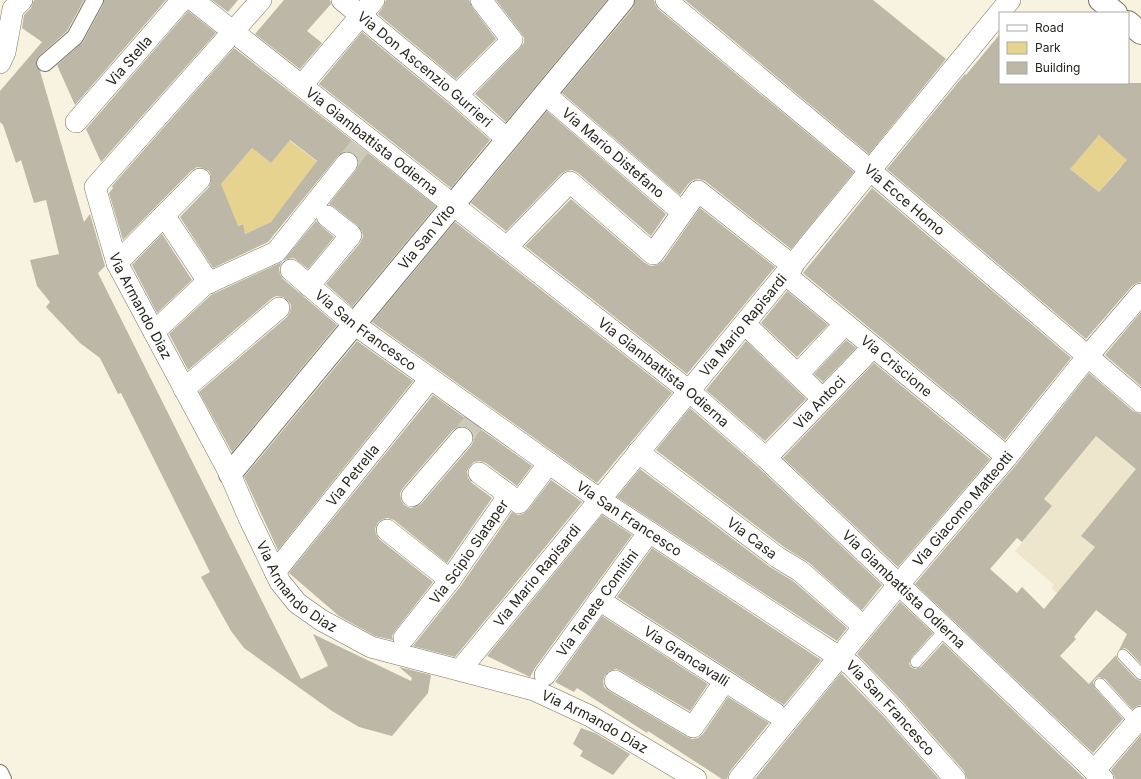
<svg xmlns="http://www.w3.org/2000/svg" width="1141" height="779" viewBox="0 0 1141 779" font-family="Inter,sans-serif">
<style>
.built{fill:#ede6cc}
.green{fill:#e6d38f}
.building{fill:#bcb7a6;fill-rule:evenodd}
.lines{fill:none;stroke-linecap:round;stroke-linejoin:round}
.minor-tunnel{stroke:#cecab9;stroke-width:21;stroke-dasharray:21 10;stroke-linecap:butt}
.service-casing{stroke:#787363;stroke-width:12}
.pedestrian-casing{stroke:#787363;stroke-width:18}
.minor-casing{stroke:#787363;stroke-width:22}
.tertiary-casing{stroke:#787363;stroke-width:24}
.service{stroke:#fff;stroke-width:11}
.pedestrian{stroke:#fff;stroke-width:16}
.minor{stroke:#fff;stroke-width:21}
.tertiary{stroke:#fff;stroke-width:22}
.labels{text-anchor:middle;stroke-width:3;stroke-linejoin:round;paint-order:stroke}
.street-label{font-size:14px;fill:#26251e;stroke:#fff}
</style>
<rect width="100%" height="100%" fill="#f8f3e0"/>
<!-- built -->
<polygon class="built" points="1141,421 1141,556 1090,618 1066,596 1063,599 1051,588 1054,585 1015,551 1052,506 1021,478 1028,457"/>
<!-- green -->
<g class="green">
<polygon points="1100,134 1132,161 1141,183 1121,166 1099,192 1064,164 1085,139 1091,144"/>
<polygon points="289,140 320,164 271,222 245,234 242,224 220,234 221,184 252,148 271,163"/>
</g>
<!-- building -->
<g class="building">
<polygon points="34,0 84,0 67,31 39,56 36,60 36,64 40,71 84,222 90,214 105,266 98,273 301,679 328,666 313,634 411,681 412,678 399,667 431,675 428,693 392,736 359,727 332,711 244,648 231,631 201,577 210,572 121,393 118,394 100,358 80,343 46,307 50,302 37,286 30,260 59,254 46,200 34,203 21,160 16,163 3,125 0,122 0,91 42,42 22,28 24,15 31,8"/>
<polygon points="104,0 166,0 75,105 57,65 83,42 103,5"/>
<polygon points="212,0 238,0 228,12"/>
<polygon points="284,0 330,0 331,4 307,31 322,43 300,69 255,34"/>
<polygon points="386,0 469,0 472,7 496,39 456,79 378,14 383,7"/>
<polygon points="496,0 607,0 506,122 475,94 520,48 524,43 524,38 521,33"/>
<polygon points="635,0 654,0 655,4 658,9 854,172 791,249 705,181 699,179 693,180 688,184 680,195 562,93 633,8"/>
<polygon points="685,0 873,0 946,59 869,154"/>
<polygon points="188,11 216,33 101,162 86,129"/>
<polygon points="362,32 449,104 490,140 451,188 319,84"/>
<path d="M1000,34v49h141v199l-4,1 -5,3 -46,53 -199,-170 78,-95 1,1zM1099,135l28,25 -28,32 -29,-23z"/>
<path d="M234,48l202,158 -84,101 -26,-23 34,-41 3,-6 -1,-6 -4,-5 -24,-19 -5,-3 27,-34 3,-5 -1,-7 -3,-4 -6,-3 -6,1 -5,4 -70,86 -55,26 -33,-51 29,-30 2,-5v-7l-2,-4 -6,-3 -6,-1 -6,4 -68,69 -14,-47 4,-5 -1,-2zM290,140l27,21 -46,61 -26,12 -2,-10 -5,2 -17,-42 31,-36 19,15z"/>
<polygon points="547,111 666,214 651,236 578,173 572,170 566,171 561,174 506,231 471,203"/>
<polygon points="872,188 1071,358 1005,440 803,273"/>
<polygon points="571,199 645,263 651,266 657,265 663,261 700,208 775,267 687,374 525,246"/>
<polygon points="316,221 320,225 334,237 308,269 294,258 287,259 283,261"/>
<polygon points="455,222 672,393 597,483 372,322"/>
<polygon points="162,234 192,280 157,313 132,265"/>
<polygon points="282,262 279,268 280,274 283,279 337,325 232,452 199,392 287,317 290,312 291,305 288,301 283,297 276,296 271,299 188,370 169,334 211,295"/>
<polygon points="787,291 828,325 797,357 761,323"/>
<polygon points="1141,312 1141,386 1105,355"/>
<polygon points="846,340 856,348 823,382 814,374"/>
<polygon points="357,341 413,381 278,550 244,477"/>
<polygon points="746,341 806,399 765,441 706,390"/>
<polygon points="874,363 990,459 898,567 783,458"/>
<path d="M1089,373l44,38 8,3v250l-13,-14 -3,-2 -6,2 8,-16 -31,-24 -22,27 2,2 -16,17 29,28 27,-29 2,5 18,19 5,2v24l-4,1 -5,3 -27,-30 -6,-2 -4,2 -2,3 2,6 28,31 -30,34 -178,-169 101,-119zM1096,436l40,33 -55,67 14,11 -51,62 -22,-22 -5,6 -27,-24 27,-31 5,4 30,-36 -8,-7z"/>
<path d="M433,395l99,71 -15,20 -31,-23 -6,-2 -6,1 -4,4 -3,5 1,7 4,5 20,15 -45,65 -53,-43 -6,-2 -5,1 -5,3 -3,7 1,5 3,5 54,43 -38,49 -3,5 1,4 -18,-4 -36,-20 -50,-43zM464,426l6,3 3,5 1,6 -3,6 -50,58 -5,3 -6,1 -6,-3 -3,-5 -1,-7 3,-5 50,-58 5,-3z"/>
<polygon points="690,408 758,467 882,585 862,610 808,562 784,547 656,450"/>
<polygon points="640,469 770,567 793,581 847,628 837,641 617,497"/>
<polygon points="551,480 582,502 455,657 413,646 460,587 512,512 518,515 523,514 528,510"/>
<polygon points="602,515 632,535 535,668 530,677 487,656"/>
<polygon points="652,548 821,660 784,705 617,597"/>
<polygon points="900,602 933,633 911,658 909,664 911,667 915,669 921,667 943,643 1085,779 967,779 964,771 902,701 857,654"/>
<polygon points="602,616 708,684 690,711 621,671 616,669 609,671 605,675 603,681 604,687 609,691 687,737 692,739 698,738 703,734 728,697 769,723 730,771 727,779 722,779 648,731 647,733 577,688 574,692 555,682"/>
<polygon points="841,673 884,717 939,779 755,779"/>
<polygon points="581,728 595,733 630,754 613,775 580,756 583,751 573,744"/>
<polygon points="1141,735 1141,779 1115,779 1114,775 1111,770"/>
</g>
<g class="lines">
<!-- minor-tunnel -->
<g class="minor-tunnel">
<polyline points="347,163 361,145"/>
<polyline points="462,438 479,414"/>
</g>
<defs>
<g id="service">
<polyline points="1123,655 1141,674"/>
<polyline points="916,662 946,629"/>
<polyline points="1100,684 1136,723"/>
</g>
<g id="pedestrian">
<polyline points="45,63 75,37 95,0"/>
<polyline points="0,773 3,779"/>
</g>
<g id="minor">
<path id="s1" d="M193,0l496,391 77,67 337,321"/>
<path id="s2" d="M261,0l-166,187 22,76 113,211 19,44 31,64 17,21 24,17 50,27 163,43 56,26 106,63"/>
<path id="s3" d="M342,0l115,95 50,44"/>
<path id="s4" d="M666,0l205,171 270,231"/>
<polyline points="0,63 5,52 13,9 22,0"/>
<polyline points="302,85 374,0"/>
<path id="s5" d="M545,94l137,118"/>
<polyline points="457,95 512,40 481,0"/>
<path id="s6" d="M76,122l106,-122"/>
<polyline points="164,215 209,283"/>
<polyline points="507,247 570,182 653,254 698,191 793,266"/>
<polyline points="117,263 200,179"/>
<path id="s7" d="M291,270l63,54 245,175 252,166 42,44 62,70"/>
<path id="s8" d="M786,275l221,182"/>
<polyline points="309,286 351,235 327,216"/>
<polyline points="745,324 823,399"/>
<polyline points="154,332 204,285 276,252 347,163"/>
<polyline points="798,374 845,324"/>
<polyline points="184,389 279,308"/>
<path id="s9" d="M638,452l139,105 23,14 64,56"/>
<path id="s10" d="M766,458l107,-111"/>
<polyline points="479,473 509,495"/>
<polyline points="412,496 462,438"/>
<polyline points="387,530 450,580"/>
<path id="s11" d="M275,572l155,-193"/>
<path id="s12" d="M599,600l176,113"/>
<path id="s13" d="M404,638l46,-58 59,-85 10,8 30,-40"/>
<path id="s14" d="M460,670c182,-224 368,-446 550,-670"/>
<path id="s15" d="M545,675l104,-143"/>
<polyline points="615,681 693,727 725,681"/>
<polyline points="1094,771 1141,717"/>
<path id="s16" d="M739,779l160,-195 108,-127 80,-100 54,-63"/>
</g>
<g id="tertiary">
<polyline points="1100,0 1116,13"/>
<polyline points="1128,22 1141,33"/>
<path id="s17" d="M230,474l393,-474"/>
</g>
</defs>
<!-- service casing -->
<use href="#service" class="service-casing"/>
<!-- pedestrian casing -->
<use href="#pedestrian" class="pedestrian-casing"/>
<!-- minor casing -->
<use href="#minor" class="minor-casing"/>
<!-- tertiary casing -->
<use href="#tertiary" class="tertiary-casing"/>
<!-- service -->
<use href="#service" class="service"/>
<!-- pedestrian -->
<use href="#pedestrian" class="pedestrian"/>
<!-- minor -->
<use href="#minor" class="minor"/>
<!-- tertiary -->
<use href="#tertiary" class="tertiary"/>
</g>
<g class="labels">
<!-- street labels -->
<g class="street-label">
<text dy="5" stroke="none"><textPath href="#s6" startOffset="81">Via Stella</textPath></text>
<text dy="5" stroke="none"><textPath href="#s3" startOffset="108">Via Don Ascenzio Gurrieri</textPath></text>
<text dy="5" stroke="none"><textPath href="#s1" startOffset="228">Via Giambattista Odierna</textPath></text>
<text dy="5" stroke="none"><textPath href="#s5" startOffset="90">Via Mario Distefano</textPath></text>
<text dy="5" stroke="none"><textPath href="#s4" startOffset="311">Via Ecce Homo</textPath></text>
<text dy="5" stroke="none"><textPath href="#s17" startOffset="308">Via San Vito</textPath></text>
<text dy="5" stroke="none"><textPath href="#s2" startOffset="378">Via Armando Diaz</textPath></text>
<text dy="5" stroke="none"><textPath href="#s14" startOffset="446">Via Mario Rapisardi</textPath></text>
<text dy="5" stroke="none"><textPath href="#s7" startOffset="96">Via San Francesco</textPath></text>
<text dy="5" stroke="none"><textPath href="#s8" startOffset="143">Via Criscione</textPath></text>
<text dy="5" stroke="none"><textPath href="#s1" startOffset="600">Via Giambattista Odierna</textPath></text>
<text dy="5" stroke="none"><textPath href="#s10" startOffset="77">Via Antoci</textPath></text>
<text dy="5" stroke="none"><textPath href="#s11" startOffset="124">Via Petrella</textPath></text>
<text dy="5" stroke="none"><textPath href="#s16" startOffset="351">Via Giacomo Matteotti</textPath></text>
<text dy="5" stroke="none"><textPath href="#s7" startOffset="420">Via San Francesco</textPath></text>
<text dy="5" stroke="none"><textPath href="#s9" startOffset="143">Via Casa</textPath></text>
<text dy="5" stroke="none"><textPath href="#s13" startOffset="108">Via Scipio Slataper</textPath></text>
<text dy="5" stroke="none"><textPath href="#s14" startOffset="122">Via Mario Rapisardi</textPath></text>
<text dy="5" stroke="none"><textPath href="#s2" startOffset="702">Via Armando Diaz</textPath></text>
<text dy="5" stroke="none"><textPath href="#s1" startOffset="924">Via Giambattista Odierna</textPath></text>
<text dy="5" stroke="none"><textPath href="#s15" startOffset="89">Via Tenete Comitini</textPath></text>
<text dy="5" stroke="none"><textPath href="#s12" startOffset="104">Via Grancavalli</textPath></text>
<text dy="5" stroke="none"><textPath href="#s7" startOffset="744">Via San Francesco</textPath></text>
<text dy="5" stroke="none"><textPath href="#s2" startOffset="1038">Via Armando Diaz</textPath></text>
</g>
</g>
<!-- legend -->
<rect x="999" y="12" width="130" height="72" fill="#ffffff" stroke="#a8a8a5"/>
<rect x="1007" y="25" width="20" height="6" fill="#ffffff" stroke="#a8a8a5"/>
<text x="1035" y="32" font-size="12" fill="#26251e">Road</text>
<rect x="1007" y="42" width="20" height="12" fill="#e6d38f" stroke="#a8a8a5"/>
<text x="1035" y="52" font-size="12" fill="#26251e">Park</text>
<rect x="1007" y="62" width="20" height="12" fill="#bcb7a6" stroke="#a8a8a5"/>
<text x="1035" y="72" font-size="12" fill="#26251e">Building</text>
</svg>
